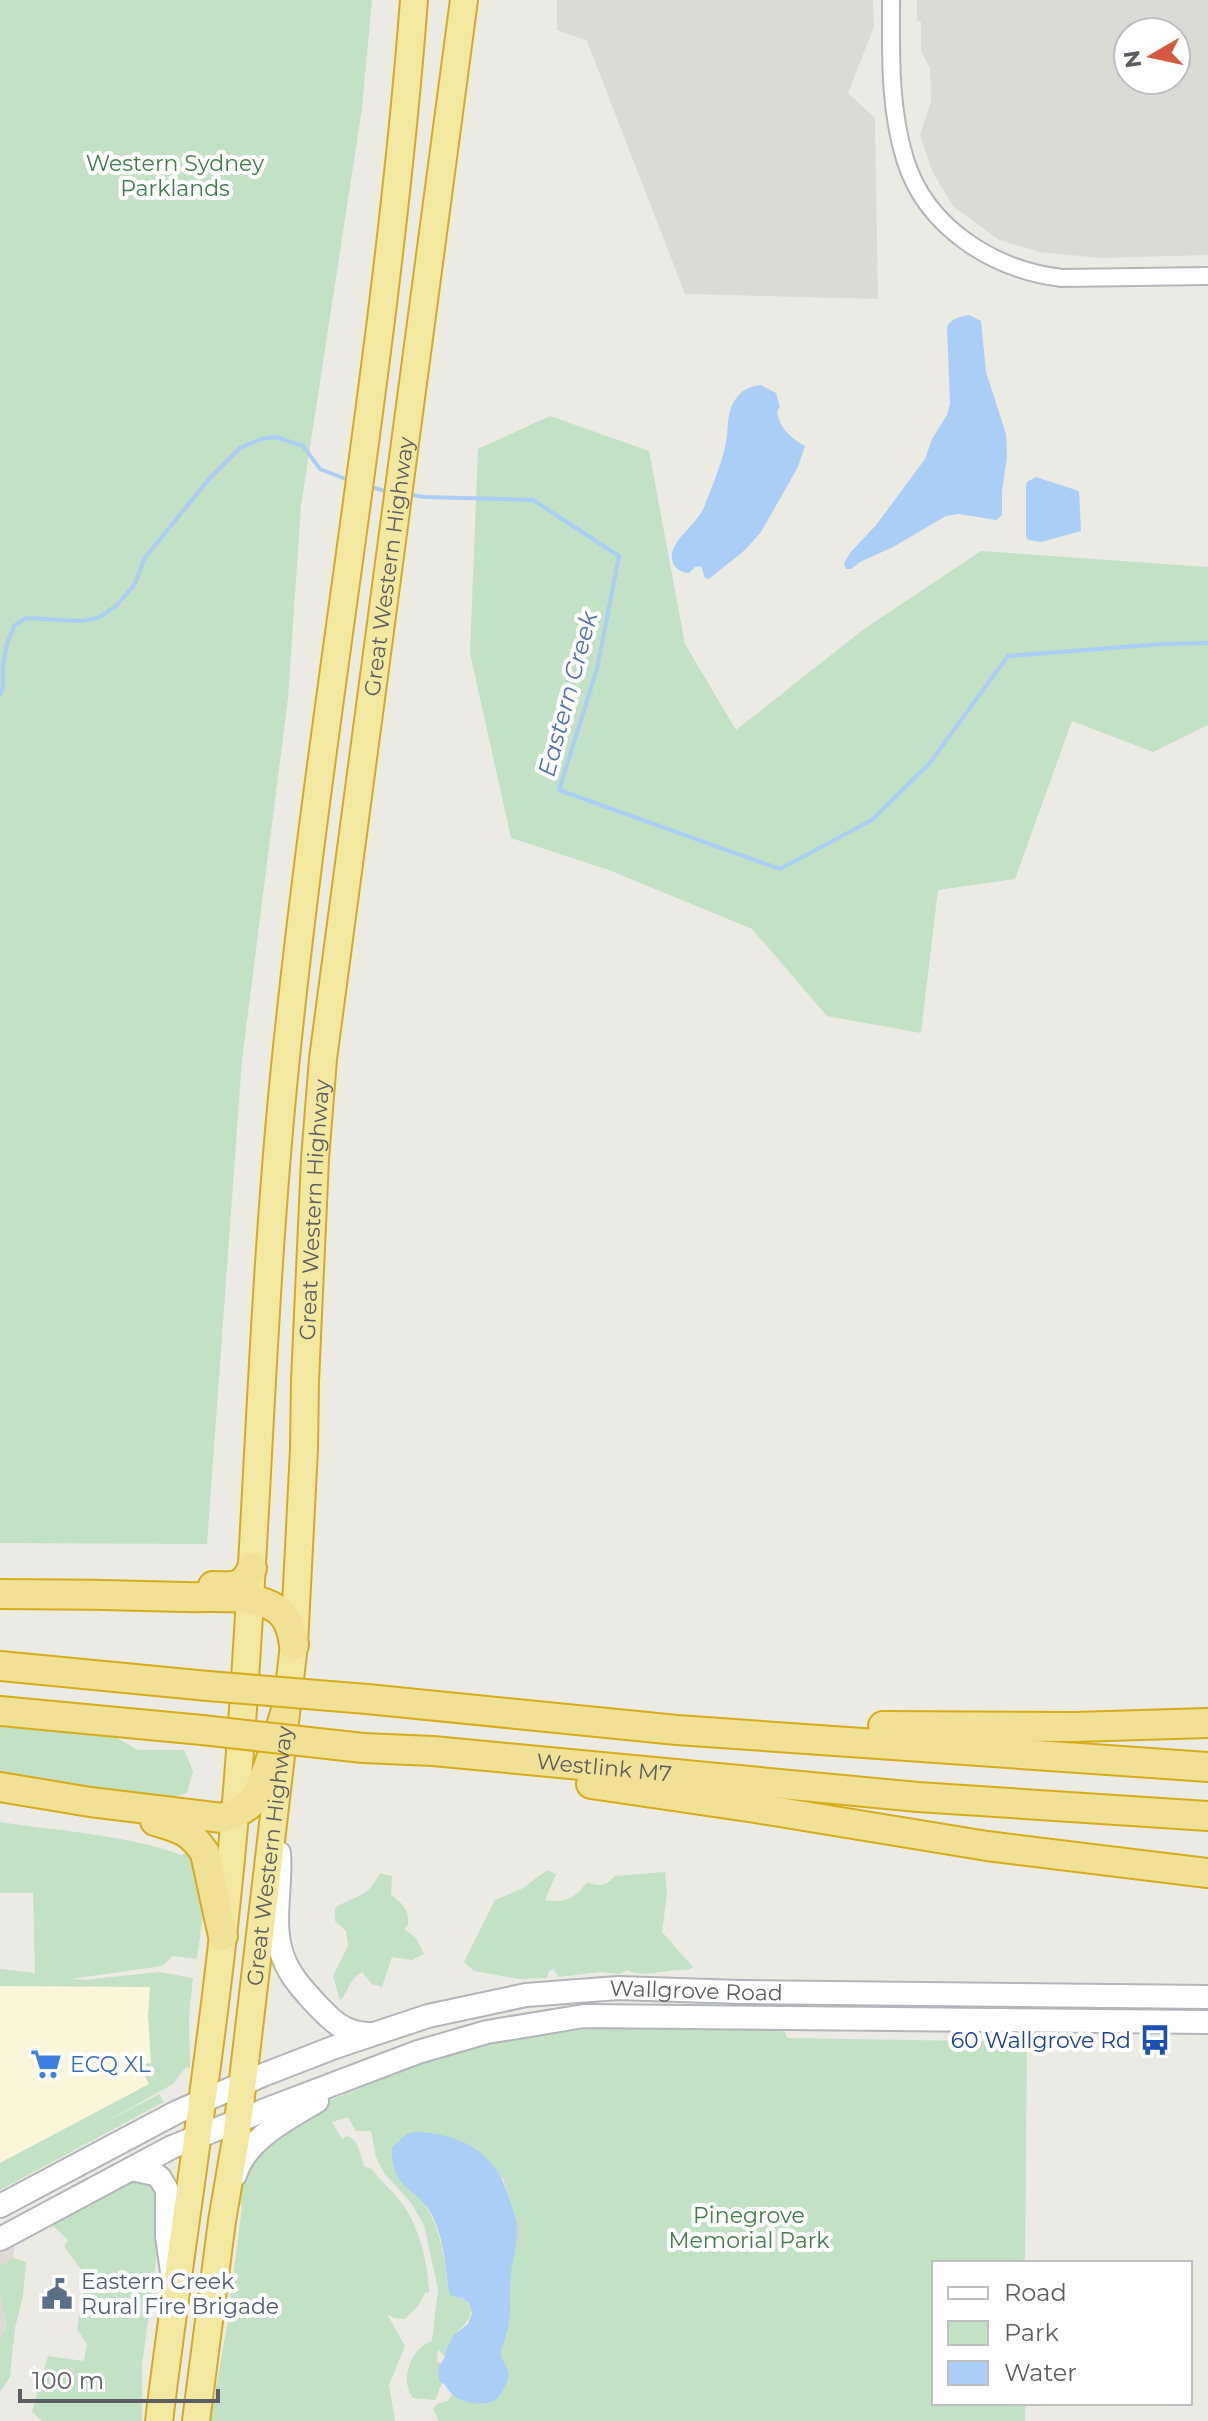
<svg xmlns="http://www.w3.org/2000/svg" width="1208" height="2421" viewBox="0 0 1208 2421" font-family="Montserrat,sans-serif">
<style>
.commercial{fill:#faf5db}
.industrial{fill:#dbdad5;fill-rule:evenodd}
.education{fill:#dcdad2}
.green{fill:#c2e1c5;fill-rule:evenodd}
.water{fill:#aacef5}
.lines{fill:none;stroke-linecap:round;stroke-linejoin:round}
.stream{stroke:#aacef5;stroke-width:4}
.minor-casing{stroke:#b3b5b9;stroke-width:20}
.secondary-casing{stroke:#b2b5b9;stroke-width:26}
.trunk-casing{stroke:#d6ac19;stroke-width:30}
.motorway-casing{stroke:#d6ac19;stroke-width:32}
.minor{stroke:#fff;stroke-width:16}
.secondary{stroke:#fff;stroke-width:22}
.trunk{stroke:#f3e8a2;stroke-width:26}
.motorway{stroke:#f1e196;stroke-width:28}
.motorway-bridge-casing{stroke:#d6ac19;stroke-width:32;stroke-linecap:butt}
.motorway-bridge{stroke:#f1e196;stroke-width:28}
.labels{text-anchor:middle;stroke-width:8;stroke-linejoin:round;paint-order:stroke}
.park-label{font-size:22px;fill:#3e7e47;stroke:#fff}
.street-label{font-size:22px;fill:#5b5e62;stroke:#fff}
.transit-label{font-size:22px;fill:#164399;stroke:#fff;text-anchor:end}
.shop-label{font-size:22px;fill:#366cbe;stroke:#fff;text-anchor:start}
.service-label{font-size:22px;fill:#4e5e75;stroke:#fff;text-anchor:start}
.water-label{font-size:24px;font-style:italic;fill:#4d73ad;stroke:#fff}
</style>
<rect width="100%" height="100%" fill="#ecebe3"/>
<!-- commercial -->
<polygon class="commercial" points="0,1985 172,1987 180,2074 0,2175"/>
<!-- industrial -->
<g class="industrial">
<polygon points="557,0 873,0 874,27 848,93 875,118 878,299 685,294 587,41 557,30"/>
<path d="M917,0h291v255l-109,3 -59,-6 -41,-12 -45,-33 -21,-34 -13,-38 11,-34 -1,-33 -9,-17v-29l-4,-1zM1128,32h48v48h-48z"/>
</g>
<!-- education -->
<polygon class="education" points="15,2245 13,2258 0,2367 0,2253"/>
<!-- green -->
<g class="green">
<polygon points="0,0 372,0 362,108 301,506 288,698 242,1060 207,1544 0,1543"/>
<polygon points="550,416 649,451 685,644 736,730 864,629 981,551 1208,567 1208,725 1153,752 1072,721 1015,879 938,890 921,1033 827,1016 752,929 609,870 511,838 470,653 478,449"/>
<polygon points="0,1727 112,1735 138,1750 184,1750 193,1771 187,1793 170,1798 143,1798 0,1777"/>
<path d="M0,1822c59,9 127,13 182,33l10,-7 12,58 -7,53 -24,-3 -11,10 -92,13 15,1 74,-8 34,6 -4,39 1,51 -4,-1 -13,17 -73,41 59,-31 5,8 -164,88v-27l149,-79 -8,-17 2,-3 8,-1 -3,-47 2,-29 -150,-1v-17l35,4 -2,-80h-33z"/>
<path d="M547,1870l9,4 -11,26c20,4 30,-2 42,-18 13,5 19,4 28,-6l50,-4 2,22 -5,38 31,35 -5,3c-19,-2 -44,9 -61,0l-7,4 -20,-2 -41,5 -6,-8 -4,2 -2,7 -28,1 -45,-8 -10,-9 31,-62 28,-12z"/>
<path d="M380,1873l12,3 -1,19c11,8 19,15 17,30l-4,4 12,9 8,16 -12,6 -20,-3 -10,30 -10,-3 -10,-12c-16,10 -11,18 -22,28l-7,-24 15,-30 -2,-15 -11,-10v-13c22,-14 32,-9 45,-35z"/>
<path d="M784,2027l3,11 240,4 -2,221h-91v140h91v18h-586l-6,-12 4,-5 11,-3 4,-7c12,8 37,16 48,2 4,-4 6,-13 8,-18l-60,-14 -3,-7 -7,-8 -1,13 5,1 -4,5 1,12 5,2c-6,6 -5,12 -9,18l-22,-2c-14,-18 -2,-50 19,-57l6,-52 -14,-64 -13,-22 -27,-30 -8,-16 -5,-26h-15l-8,-14 -16,5 10,17 5,-3c14,5 12,20 18,31l7,2c8,12 20,21 29,33 18,24 27,60 28,90l-4,1 -7,13 -13,13 -11,-1 -7,-4 18,32 -16,39 6,36h-185l17,-95 15,-119 -2,-4 8,-44 22,-12 -2,-7 60,-39 89,-36 45,-14 50,-12 83,-11zM503,2178l12,38 -8,120 -52,-2c10,-9 27,-27 6,-36 -4,-2 -8,-3 -12,-5 -4,-31 -7,-62 -24,-88z"/>
<polygon points="137,2180 153,2185 164,2201 142,2365 142,2421 43,2421 32,2412 48,2356 84,2361 87,2344 77,2329 85,2275 64,2246 68,2240 51,2224"/>
<path d="M13,2258l13,4 -3,34 -8,32 -5,49 -10,15v-53c11,-16 3,-29 0,-45 0,-8 0,-18 0,-27z"/>
</g>
<!-- water -->
<g class="water">
<path d="M969,315l12,6 5,51 20,62 1,22 -5,36v23l-6,5 -37,-6 -13,2 -53,31 -33,15 -9,7h-5l-2,-6 6,-10 27,-29 48,-65 7,-20 15,-24 3,-11 -3,-77c4,-9 13,-10 22,-12z"/>
<path d="M761,385l15,8 4,14 -3,4c2,17 14,27 28,35l-7,21 -37,65 -16,18 -36,29 -4,-1 -4,-12 -6,1 -6,6c-10,0 -19,-8 -17,-20 4,-17 26,-30 32,-46 8,-20 18,-44 22,-65 3,-14 0,-30 9,-42 6,-10 16,-14 26,-15z"/>
<polygon points="1036,477 1079,491 1081,531 1041,542 1028,540 1026,536 1026,487 1027,482"/>
<path d="M416,2132c46,2 79,20 93,65 3,10 7,20 8,30 1,17 -5,33 -6,49 -2,20 1,42 -5,61 0,2 -5,10 -5,12 -2,10 5,14 7,22 2,10 -7,28 -16,31 -12,4 -32,1 -41,-9 -5,-6 -5,-9 -12,-12l-1,-13 7,-11 3,-11 6,-11 14,-11 4,-11 -3,-10 -7,-5 -11,-2 -2,-3c-3,-24 -5,-51 -15,-74 -14,-33 -43,-25 -42,-72l15,-13z"/>
</g>
<g class="lines">
<!-- stream -->
<g class="stream">
<polyline points="367,486 389,492"/>
<polyline points="406,494 424,497 533,500 619,556 597,669 559,790 780,869 872,820 929,764 1008,656 1163,644 1208,643"/>
<polyline points="0,695 3,687 3,664 7,644 14,626 26,618 80,621 98,618 116,606 135,584 144,559 209,479 240,448 261,439 276,437 303,446 320,469 351,481"/>
</g>
<defs>
<path id="minor" d="M891,0c0,53 -2,107 14,159 21,69 89,111 157,119l146,-2"/>
<g id="secondary">
<path d="M279,1853c3,36 -10,78 7,111 7,15 19,28 30,40 16,17 28,29 52,30"/>
<polyline points="131,2169 155,2174 160,2178 167,2190 167,2236 173,2279"/>
<path d="M235,2175c11,-36 52,-56 82,-74"/>
<path id="s1" d="M0,2206l177,-94 86,-37 72,-28 93,-31 98,-21 92,-7 123,4 467,5"/>
<polyline points="0,2239 172,2147 265,2110 418,2052 487,2032 584,2016 1208,2022"/>
</g>
<g id="trunk">
<path d="M159,2421c25,-202 59,-404 76,-607 22,-252 25,-505 51,-757 36,-353 101,-703 128,-1057"/>
<path id="s2" d="M196,2421l26,-200 14,-82 58,-494 10,-196 1,-68 10,-222 8,-100 141,-1059"/>
</g>
<g id="motorway">
<path d="M213,1586c19,1 31,2 39,-18"/>
<path d="M0,1594c62,0 123,1 185,3 27,1 66,-4 90,11 14,9 17,23 19,37"/>
<polyline points="0,1666 208,1686"/>
<polyline points="367,1699 677,1730 1208,1767"/>
<polyline points="0,1711 202,1730"/>
<polyline points="883,1726 1075,1727 1208,1723"/>
<path id="s3" d="M363,1748l70,3 485,46 290,19"/>
<polyline points="591,1784 755,1808 987,1846 1208,1873"/>
<path d="M0,1787l90,15 132,16c11,-4 21,-7 29,-15 14,-16 27,-68 34,-90"/>
<path d="M155,1821c24,7 36,10 50,32l18,83"/>
</g>
</defs>
<!-- minor casing -->
<use href="#minor" class="minor-casing"/>
<!-- secondary casing -->
<use href="#secondary" class="secondary-casing"/>
<!-- trunk casing -->
<use href="#trunk" class="trunk-casing"/>
<!-- motorway casing -->
<use href="#motorway" class="motorway-casing"/>
<!-- minor -->
<use href="#minor" class="minor"/>
<!-- secondary -->
<use href="#secondary" class="secondary"/>
<!-- trunk -->
<use href="#trunk" class="trunk"/>
<!-- motorway -->
<use href="#motorway" class="motorway"/>
<defs>
<g id="motorway-bridge">
<polyline points="208,1686 367,1699"/>
<polyline points="202,1730 363,1748"/>
</g>
</defs>
<!-- motorway-bridge casing -->
<use href="#motorway-bridge" class="motorway-bridge-casing"/>
<!-- motorway-bridge -->
<use href="#motorway-bridge" class="motorway-bridge"/>
</g>
<!-- icons -->
<defs>
<symbol id="bus-bare" viewBox="-9 -9 18 18"><path d="M-5-6H5V4H4V6H2V4H-2V6H-4V4H-5ZM-3.5-4V0h7V-4ZM-3.5 1.2v1.5H-2V1.2ZM2 1.2v1.5H3.5V1.2Z" fill="#1a4fb4" stroke="#fff" stroke-width="2.5" paint-order="stroke"/></symbol>
<symbol id="supermarket-bare" viewBox="-9 -9 18 18"><path d="M-6-5.5h2.5l.6 2H6L4.5 2H-2.5L-4.4-4H-6ZM-1.5 3.2a1.3 1.3 0 1 0 .1 0ZM3 3.2a1.3 1.3 0 1 0 .1 0Z" fill="#3f7fe0" stroke="#fff" stroke-width="2.5" paint-order="stroke"/></symbol>
<symbol id="civic-bare" viewBox="-9 -9 18 18"><path d="M-.6-6.5H3V-4.5H.6V-3L4-1V1h2V6H-6V1h2V-1L-.6-3ZM-1.2 2.5V6h2.4V2.5Z" fill="#5c6f8a" stroke="#fff" stroke-width="2.5" paint-order="stroke"/></symbol>
</defs>
<g fill-rule="evenodd">
<use href="#bus-bare" x="1133" y="2018" width="44" height="44"/>
<use href="#supermarket-bare" x="24" y="2042" width="44" height="44"/>
<use href="#civic-bare" x="35" y="2272" width="44" height="44"/>
</g>
<g class="labels">
<!-- park labels -->
<g class="park-label">
<text x="175" y="171">Western Sydney<tspan x="175" dy="25">Parklands</tspan></text>
<text x="749" y="2223">Pinegrove<tspan x="749" dy="25">Memorial Park</tspan></text>
</g>
<!-- street labels -->
<g class="street-label">
<text dy="8" stroke="none"><textPath href="#s2" startOffset="1866">Great Western Highway</textPath></text>
<text dy="8" stroke="none"><textPath href="#s2" startOffset="1218">Great Western Highway</textPath></text>
<text dy="8" stroke="none"><textPath href="#s3" startOffset="242">Westlink M7</textPath></text>
<text dy="8" stroke="none"><textPath href="#s2" startOffset="570">Great Western Highway</textPath></text>
<text dy="8" stroke="none"><textPath href="#s1" startOffset="740">Wallgrove Road</textPath></text>
</g>
<!-- transit labels -->
<g class="transit-label">
<text x="1131" y="2048">60 Wallgrove Rd</text>
</g>
<!-- shop labels -->
<g class="shop-label">
<text x="70" y="2072">ECQ XL</text>
</g>
<!-- service labels -->
<g class="service-label">
<text x="81" y="2289">Eastern Creek<tspan x="81" dy="25">Rural Fire Brigade</tspan></text>
</g>
<!-- water labels -->
<g class="water-label">
<text transform="translate(568 694) rotate(-75)" y="8">Eastern Creek</text>
</g>
</g>
<!-- legend -->
<rect x="932" y="2261" width="260" height="144" fill="#ffffff" stroke="#bdbfc0" stroke-width="2"/>
<rect x="948" y="2287" width="40" height="12" fill="#ffffff" stroke="#bdbfc0" stroke-width="2"/>
<text x="1004" y="2301" font-size="24" fill="#5b5e62">Road</text>
<rect x="948" y="2321" width="40" height="24" fill="#c2e1c5" stroke="#bdbfc0" stroke-width="2"/>
<text x="1004" y="2341" font-size="24" fill="#5b5e62">Park</text>
<rect x="948" y="2361" width="40" height="24" fill="#aacef5" stroke="#bdbfc0" stroke-width="2"/>
<text x="1004" y="2381" font-size="24" fill="#5b5e62">Water</text>
<!-- north arrow -->
<g transform="translate(1152 56) rotate(261)"><circle r="38" fill="#ffffff" stroke="#bdbfc0" stroke-width="2"/>
<path d="M0-6L14 30L0 20L-14 30Z" fill="#d55940"/>
<text y="-12" font-size="22" font-weight="bold" text-anchor="middle" fill="#5b5e62">N</text>
</g>
<!-- scale -->
<path d="M20 2389v12h198v-12" fill="none" stroke="#5b5e62" stroke-width="4"/>
<text x="32" y="2389" font-size="24" fill="#5b5e62" stroke="#ffffff" stroke-width="6" paint-order="stroke">100 m</text>
</svg>
